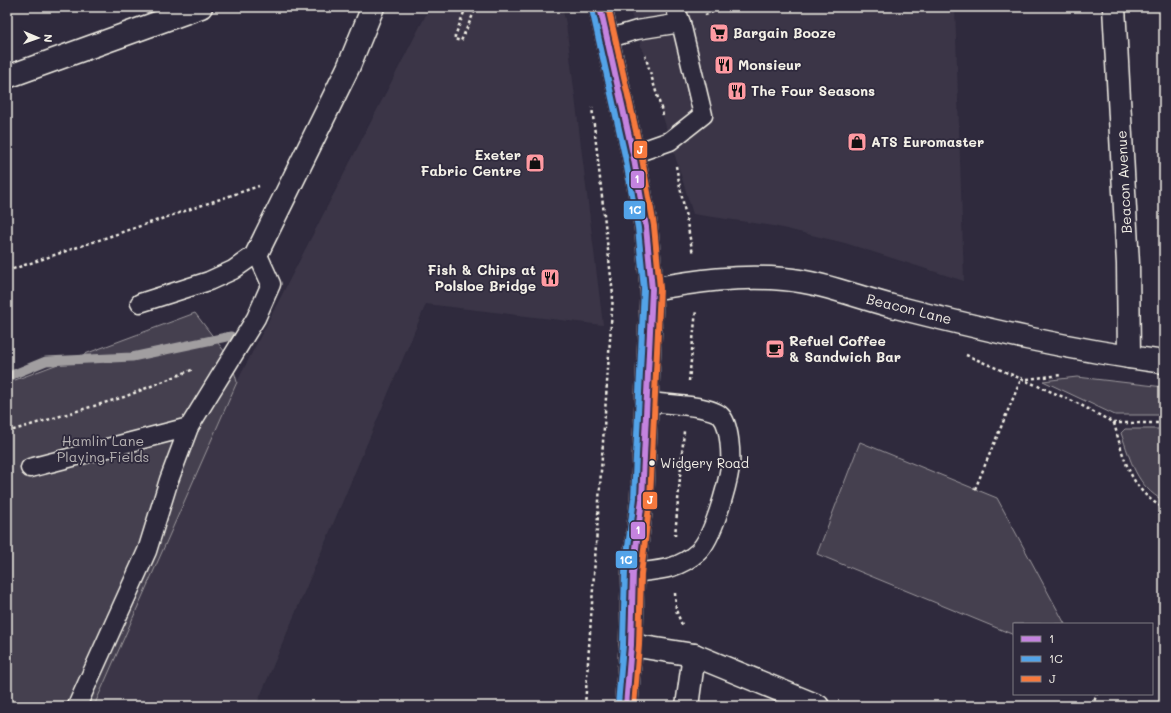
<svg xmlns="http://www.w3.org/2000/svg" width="1171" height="713" viewBox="0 0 1171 713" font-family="Mali,sans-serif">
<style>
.built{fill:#3b3647}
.green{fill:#454050;stroke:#9c989c}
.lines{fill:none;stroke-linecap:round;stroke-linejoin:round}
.stream{stroke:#a19ea0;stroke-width:9}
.lane-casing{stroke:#f4f1e8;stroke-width:21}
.street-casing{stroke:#f4f1e8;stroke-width:25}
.secondary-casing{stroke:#f4f1e8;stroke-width:25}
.path{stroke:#f4f1e8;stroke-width:2.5;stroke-dasharray:3 3;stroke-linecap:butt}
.lane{stroke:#2f2a3d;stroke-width:18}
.street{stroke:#2f2a3d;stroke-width:22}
.secondary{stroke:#2f2a3d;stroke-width:22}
.bus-1-casing{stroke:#2f2a3d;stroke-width:9}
.bus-2-casing{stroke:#2f2a3d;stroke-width:9}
.bus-3-casing{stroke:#2f2a3d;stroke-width:9}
.bus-1{stroke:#c483df;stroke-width:6}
.bus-2{stroke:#53a3e8;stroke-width:6}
.bus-3{stroke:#f6793e;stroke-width:6}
.bus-dot{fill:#f4f1e8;stroke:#2f2a3d;stroke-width:1.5}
.labels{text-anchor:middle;stroke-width:3.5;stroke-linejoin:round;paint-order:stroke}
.bus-label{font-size:13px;fill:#f4f1e8;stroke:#2f2a3d;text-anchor:start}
.poi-label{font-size:14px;font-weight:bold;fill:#f4f1e8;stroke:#2f2a3d;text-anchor:start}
.street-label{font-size:14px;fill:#f4f1e8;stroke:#2f2a3d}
.park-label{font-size:14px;fill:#b7b3b3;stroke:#2f2a3d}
.line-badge{stroke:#2f2a3d;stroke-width:1.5}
.badge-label{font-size:11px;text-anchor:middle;font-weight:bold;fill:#fff}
</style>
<rect width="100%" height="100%" fill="#2f2a3d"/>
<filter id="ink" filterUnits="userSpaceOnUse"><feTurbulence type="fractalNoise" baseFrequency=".025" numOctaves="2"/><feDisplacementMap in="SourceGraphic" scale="8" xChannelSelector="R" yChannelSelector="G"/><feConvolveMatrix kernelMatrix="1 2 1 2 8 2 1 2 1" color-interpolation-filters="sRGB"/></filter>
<g filter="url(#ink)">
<!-- built -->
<g class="built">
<polygon points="430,7 562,7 566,24 603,325 426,304 256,706 94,706 237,382"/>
<polygon points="629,7 955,7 964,281 845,243 774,226 693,214"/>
</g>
<!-- green -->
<g class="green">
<polygon points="195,313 231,360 237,382 94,706 7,706 7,383"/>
<polygon points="1077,377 1164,387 1164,415 1115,415 1043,381"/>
<path d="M1125,429h39v72c-28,-15 -33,-40 -43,-68z"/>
<polygon points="860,442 997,498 1065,624 1014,624 1014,635 817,554"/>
</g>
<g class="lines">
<!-- stream -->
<polyline class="stream" points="7,377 46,361 132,357 231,336"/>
<defs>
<g id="lane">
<polyline points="607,39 637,30 681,23"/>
<polyline points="633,154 670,141 703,115 681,23 675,7"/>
<polyline points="30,468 189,427"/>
<path d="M633,573c25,-3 45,-3 65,-21 15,-14 29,-65 32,-85 1,-12 0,-42 -9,-51 -10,-11 -57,-12 -73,-14"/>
<polyline points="77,706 147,551 169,480 189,427 256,318 271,284 257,253 233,270 209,281 140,303"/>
</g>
<g id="street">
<polyline points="1114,7 1128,264 1129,357"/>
<polyline points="7,77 201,7"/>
<polyline points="257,253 348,68 373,7"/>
<path d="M652,289c44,-8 87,-14 132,-10 37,3 73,18 108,27 90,23 180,44 272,56"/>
<polyline points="631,645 694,655 818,706"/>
<polyline points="687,706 694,655"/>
</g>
<polyline id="secondary" points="600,7 633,154 646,227 652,289 642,499 633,573 631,645 626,706"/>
</defs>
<!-- lane casing -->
<use href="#lane" class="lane-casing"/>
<!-- street casing -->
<use href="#street" class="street-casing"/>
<!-- secondary casing -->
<use href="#secondary" class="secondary-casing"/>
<!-- path -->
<g class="path">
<polyline points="466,7 454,39 461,41 476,8 488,10"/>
<polyline points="705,15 727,7"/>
<polyline points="645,55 663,115"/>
<polyline points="676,166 693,254"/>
<polyline points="7,271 259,186"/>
<polyline points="966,355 1075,402 1114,423 1164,423"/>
<polyline points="1027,379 1062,375"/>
<polyline points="689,381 696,310"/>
<path d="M1114,423c9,33 16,68 50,85"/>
<polyline points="7,432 124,397 194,369"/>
<polyline points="975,489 1022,377"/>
<polyline points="675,536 684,431"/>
<polyline points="675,593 676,610 682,625"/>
<polyline points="585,706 613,295 592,107"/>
<polyline points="1092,706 1097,694"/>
</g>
<!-- lane -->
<use href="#lane" class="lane"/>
<!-- street -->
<use href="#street" class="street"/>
<!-- secondary -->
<use href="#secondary" class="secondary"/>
<defs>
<polyline id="bus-1" points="600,7 633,154 646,227 652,289 642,499 633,573 631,645 626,706"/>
<polyline id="bus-2" points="592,9 625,156 638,228 644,289 634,498 625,572 623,645 618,705"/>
<polyline id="bus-3" points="608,7 641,153 654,226 660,288 650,499 641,574 639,645 634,706"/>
</defs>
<!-- bus-1 casing -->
<use href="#bus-1" class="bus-1-casing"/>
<!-- bus-2 casing -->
<use href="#bus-2" class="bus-2-casing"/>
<!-- bus-3 casing -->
<use href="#bus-3" class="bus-3-casing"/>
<!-- bus-1 -->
<use href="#bus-1" class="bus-1"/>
<!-- bus-2 -->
<use href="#bus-2" class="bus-2"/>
<!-- bus-3 -->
<use href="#bus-3" class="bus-3"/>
</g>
</g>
<!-- icons -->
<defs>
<symbol id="supermarket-square" viewBox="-11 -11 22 22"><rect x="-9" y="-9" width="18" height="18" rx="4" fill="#ff9aa2" stroke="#2f2a3d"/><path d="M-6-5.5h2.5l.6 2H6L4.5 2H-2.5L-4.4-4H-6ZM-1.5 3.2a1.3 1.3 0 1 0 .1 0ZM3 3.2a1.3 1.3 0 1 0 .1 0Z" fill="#111"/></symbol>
<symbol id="restaurant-square" viewBox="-11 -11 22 22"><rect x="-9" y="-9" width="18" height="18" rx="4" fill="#ff9aa2" stroke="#2f2a3d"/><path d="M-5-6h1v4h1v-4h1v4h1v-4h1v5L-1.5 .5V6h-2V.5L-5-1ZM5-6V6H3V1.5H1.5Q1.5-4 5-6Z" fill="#111"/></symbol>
<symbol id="shop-square" viewBox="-11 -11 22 22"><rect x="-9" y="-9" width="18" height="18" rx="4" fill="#ff9aa2" stroke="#2f2a3d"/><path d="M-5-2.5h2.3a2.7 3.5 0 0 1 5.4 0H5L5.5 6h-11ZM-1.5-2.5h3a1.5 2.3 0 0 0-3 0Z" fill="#111"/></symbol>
<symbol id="cafe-square" viewBox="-11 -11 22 22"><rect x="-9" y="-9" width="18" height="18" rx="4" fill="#ff9aa2" stroke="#2f2a3d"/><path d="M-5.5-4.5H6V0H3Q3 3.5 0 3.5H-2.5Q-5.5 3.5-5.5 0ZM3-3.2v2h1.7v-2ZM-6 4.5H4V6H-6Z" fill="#111"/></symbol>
</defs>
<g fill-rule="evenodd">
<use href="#supermarket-square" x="708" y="22" width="22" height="22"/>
<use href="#restaurant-square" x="713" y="54" width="22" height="22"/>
<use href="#restaurant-square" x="726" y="80" width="22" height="22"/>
<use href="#shop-square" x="846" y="131" width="22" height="22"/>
<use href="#shop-square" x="524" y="152" width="22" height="22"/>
<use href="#restaurant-square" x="539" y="267" width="22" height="22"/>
<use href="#cafe-square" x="764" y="338" width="22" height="22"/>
</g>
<!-- markers -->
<circle class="bus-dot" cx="652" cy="463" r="3.5"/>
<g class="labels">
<!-- bus labels -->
<g class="bus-label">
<text x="660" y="468">Widgery Road</text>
</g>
<!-- poi labels -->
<g class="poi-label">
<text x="733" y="38">Bargain Booze</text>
<text x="738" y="70">Monsieur</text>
<text x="751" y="96">The Four Seasons</text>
<text x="871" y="147">ATS Euromaster</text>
<text x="521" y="160" text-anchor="end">Exeter<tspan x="521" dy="16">Fabric Centre</tspan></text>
<text x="536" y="275" text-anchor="end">Fish &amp; Chips at<tspan x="536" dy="16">Polsloe Bridge</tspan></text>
<text x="789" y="346">Refuel Coffee<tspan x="789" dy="16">&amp; Sandwich Bar</tspan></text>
</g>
<!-- street labels -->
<g class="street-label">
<text transform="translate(1124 182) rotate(-93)" y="5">Beacon Avenue</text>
<text transform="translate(909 309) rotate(14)" y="5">Beacon Lane</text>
</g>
<!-- park labels -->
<g class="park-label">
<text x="103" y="446">Hamlin Lane<tspan x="103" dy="16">Playing Fields</tspan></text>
</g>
</g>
<g class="line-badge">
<rect x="633" y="140" width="15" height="19" rx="4" fill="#f6793e"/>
<rect x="630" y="170" width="15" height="19" rx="4" fill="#c483df"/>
<rect x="623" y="200" width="23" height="20" rx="4" fill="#53a3e8"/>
<rect x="642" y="491" width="16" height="19" rx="4" fill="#f6793e"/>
<rect x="630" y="521" width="16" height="19" rx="4" fill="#c483df"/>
<rect x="615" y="550" width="23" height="19" rx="4" fill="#53a3e8"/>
</g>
<g class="badge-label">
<text x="640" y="154">J</text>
<text x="637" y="183">1</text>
<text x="635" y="214">1C</text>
<text x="650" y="504">J</text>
<text x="638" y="534">1</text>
<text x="626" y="564">1C</text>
</g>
<!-- margin -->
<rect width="1171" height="713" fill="none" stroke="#2f2a3d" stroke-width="24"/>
<rect x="12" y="12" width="1147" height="689" fill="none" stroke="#f4f1e8" stroke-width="1.5" filter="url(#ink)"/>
<!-- legend -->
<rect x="1013" y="623" width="140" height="72" fill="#2f2a3d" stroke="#7e7a81"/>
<rect x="1021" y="636" width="20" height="6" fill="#c483df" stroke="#7e7a81"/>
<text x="1049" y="643" font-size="12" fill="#f4f1e8">1</text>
<rect x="1021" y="656" width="20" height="6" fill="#53a3e8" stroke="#7e7a81"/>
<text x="1049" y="663" font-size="12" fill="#f4f1e8">1C</text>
<rect x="1021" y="676" width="20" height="6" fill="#f6793e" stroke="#7e7a81"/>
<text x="1049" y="683" font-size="12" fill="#f4f1e8">J</text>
<!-- north arrow -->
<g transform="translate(38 38) rotate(92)" stroke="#2f2a3d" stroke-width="3" paint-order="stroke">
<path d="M0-3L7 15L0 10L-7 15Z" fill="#f4f1e8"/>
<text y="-6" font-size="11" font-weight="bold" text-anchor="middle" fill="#f4f1e8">N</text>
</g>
</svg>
